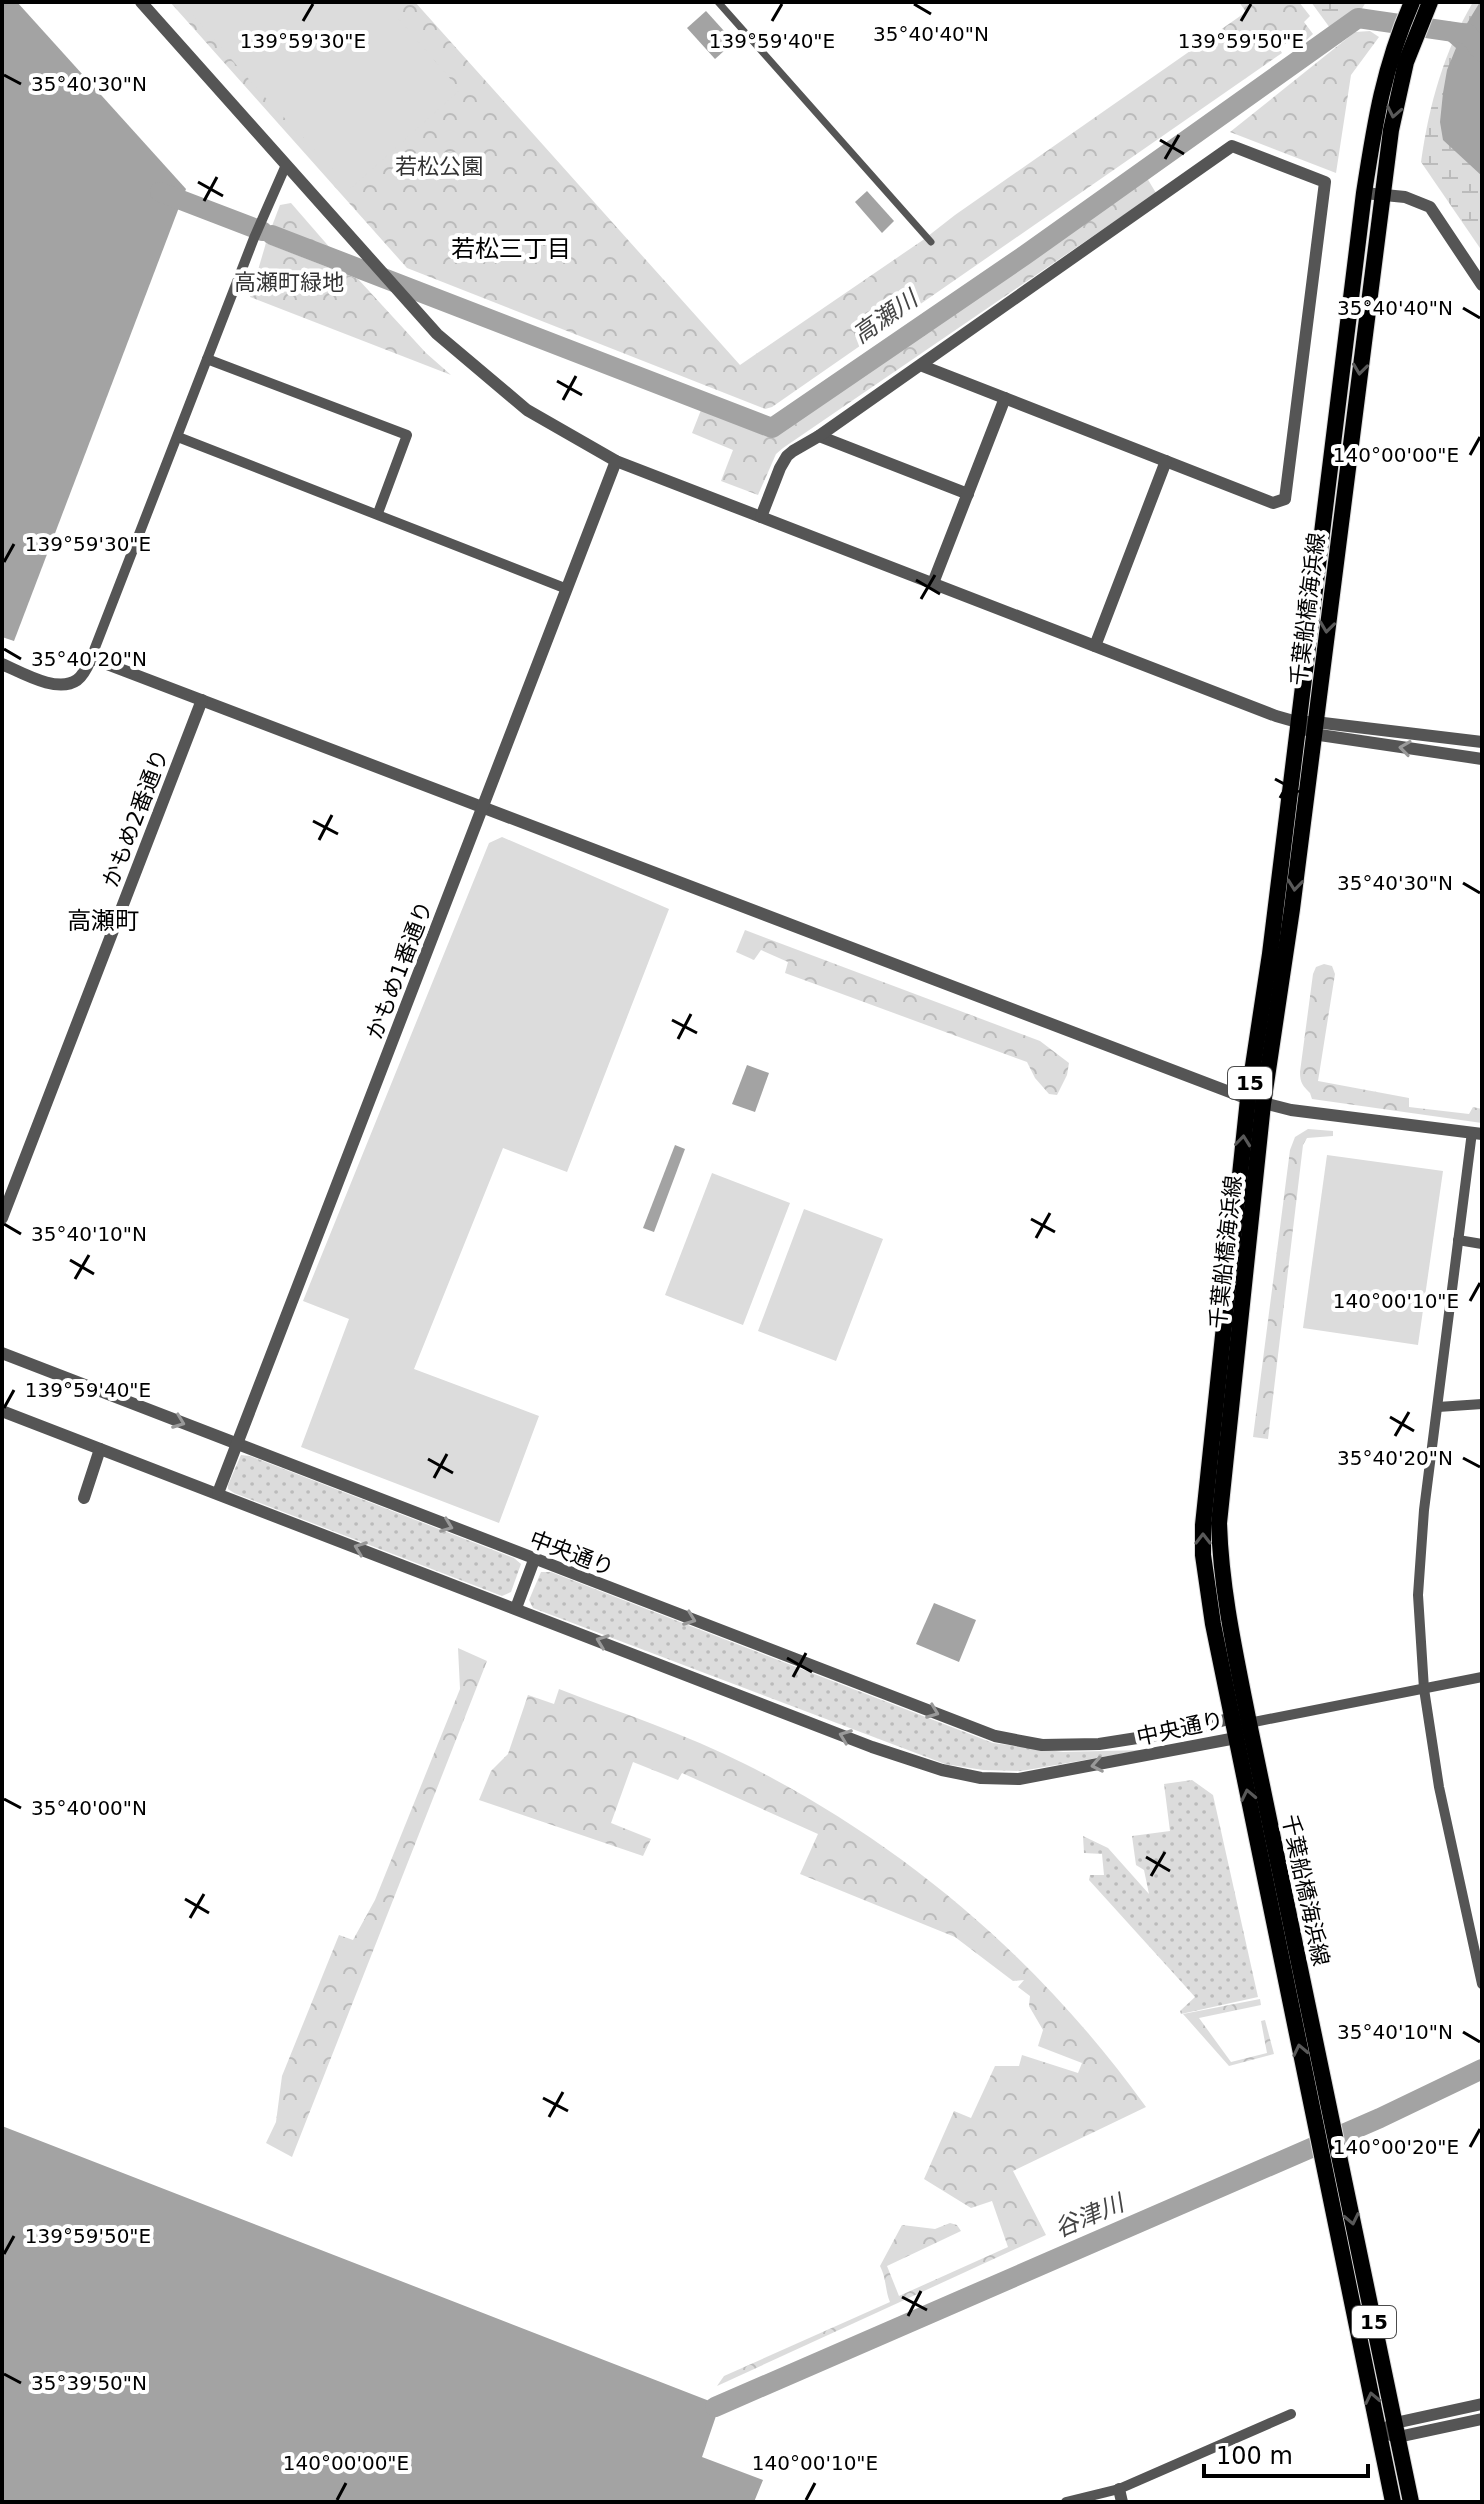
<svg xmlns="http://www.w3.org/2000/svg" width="1484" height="2504" viewBox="0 0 1484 2504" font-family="'DejaVu Sans','Noto Sans JP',sans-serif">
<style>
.grass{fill:url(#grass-dots)}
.forest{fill:url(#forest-crowns)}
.wetland{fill:url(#wetland-marsh)}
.pitch{fill:#dcdcdc}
.water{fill:#a3a3a3}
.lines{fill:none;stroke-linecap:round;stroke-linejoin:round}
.river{stroke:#a3a3a3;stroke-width:20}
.primary-casing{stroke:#dbdbdb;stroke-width:18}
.pedestrian{stroke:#555;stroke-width:7}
.minor{stroke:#555;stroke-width:10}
.tertiary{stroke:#555;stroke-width:12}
.primary{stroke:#000;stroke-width:16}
.oneway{stroke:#595959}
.oneway2{stroke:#999}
.ticks{fill:none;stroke:#000;stroke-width:3}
.labels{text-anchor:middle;stroke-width:8;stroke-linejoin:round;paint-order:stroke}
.shield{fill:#fff;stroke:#4c4c4c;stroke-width:2}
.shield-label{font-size:20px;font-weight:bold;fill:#000}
.park-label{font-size:22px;fill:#333;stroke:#fff}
.street-label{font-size:22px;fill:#000;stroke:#fff}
.neighbourhood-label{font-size:24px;fill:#000;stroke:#fff}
.water-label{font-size:24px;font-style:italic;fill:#444;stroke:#fff}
.ticks-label{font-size:20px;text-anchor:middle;fill:#000;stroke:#fff;stroke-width:8;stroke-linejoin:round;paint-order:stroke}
</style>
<defs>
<pattern id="grass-dots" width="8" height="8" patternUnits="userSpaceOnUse" patternTransform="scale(2)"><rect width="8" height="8" fill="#dcdcdc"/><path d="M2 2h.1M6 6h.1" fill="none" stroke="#bbb" stroke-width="1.8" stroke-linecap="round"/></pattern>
<pattern id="forest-crowns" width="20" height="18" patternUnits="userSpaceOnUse" patternTransform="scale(2)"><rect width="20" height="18" fill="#dcdcdc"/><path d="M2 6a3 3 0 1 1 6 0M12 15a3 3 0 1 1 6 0" fill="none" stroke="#bbb"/></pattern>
<pattern id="wetland-marsh" width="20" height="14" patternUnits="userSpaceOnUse" patternTransform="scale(2)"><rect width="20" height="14" fill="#dcdcdc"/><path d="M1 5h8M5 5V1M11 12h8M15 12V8" fill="none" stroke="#bbb"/></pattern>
</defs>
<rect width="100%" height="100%" fill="#fff"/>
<!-- grass -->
<g class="grass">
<polygon points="241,1455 250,1456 514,1558 521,1564 511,1592 502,1596 234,1493 228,1489 228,1485"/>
<polygon points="541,1572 551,1572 993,1743 1063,1752 1143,1750 1021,1771 983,1770 945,1764 533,1608 529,1600"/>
<polygon points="1192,1780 1213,1795 1258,1997 1181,2014 1180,2011 1195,1997 1089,1880 1090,1875 1104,1875 1102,1854 1084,1853 1083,1836 1108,1848 1149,1894 1144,1870 1136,1865 1132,1836 1170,1831 1164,1784"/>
</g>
<!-- forest -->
<g class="forest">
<polygon points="170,2 415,2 740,365 923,240 955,215 1246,12 1239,2 1299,2 1310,16 1304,22 1313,34 1300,46 1295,37 1279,48 1282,53 772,407 765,409 407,268"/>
<polygon points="1370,31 1379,37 1351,75 1336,173 1230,132 1355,32"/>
<polygon points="1147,178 1156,193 783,448 776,454 758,495 721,481 733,450 692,433 701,410 772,437"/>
<polygon points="291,203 331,249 272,226 280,205"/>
<polygon points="266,243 358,279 426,353 451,375 250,297"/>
<polygon points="745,930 1040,1041 1069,1063 1067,1075 1057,1095 1049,1094 1035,1078 1027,1062 785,973 788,962 761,950 754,960 736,952"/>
<path d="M1324,964l8,2 3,8 -17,107 91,17v9l60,7 4,-7 9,2v14l-170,-24 -2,-6c-7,-7 -10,-10 -10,-21l13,-98 3,-7z"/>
<polygon points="1308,1129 1333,1131 1333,1136 1307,1138 1303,1145 1268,1439 1253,1437 1290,1150 1295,1137"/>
<polygon points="458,1648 487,1661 292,2157 266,2143 276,2122 282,2076 339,1935 353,1940 375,1900 460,1689"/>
<path d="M559,1689c62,24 127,45 186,75 161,81 296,197 401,343l-133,64 33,64 -329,151 7,-10 166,-74c-5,-11 -3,-22 -10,-36l22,-41 33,4 15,-6 7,2 4,6 -74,35 12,30 109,-49 -16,-46 -21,7 -47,-29 30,-68 17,7 24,-52h24l3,-11 56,18 4,-10 -44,-17 5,-16 -14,-24 1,-10 -12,-9 6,-7 -11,1 -58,-44 -155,-63 18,-40 -136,-61 -4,7 -45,-18 -22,61 40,16 -8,17 -164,-56 12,-29 17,-17 20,-59 26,9z"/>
<polygon points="1260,1999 1261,2005 1199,2018 1231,2062 1267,2053 1261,2021 1265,2020 1274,2054 1229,2066 1183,2014"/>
</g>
<!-- wetland -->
<g class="wetland">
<polygon points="1311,2 1366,2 1341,43"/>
<path d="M1473,2h9v249l-61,-89c8,-58 23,-110 52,-160z"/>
</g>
<!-- pitch -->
<g class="pitch">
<polygon points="188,2 384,2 460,90 351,188 261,93 184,5"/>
<polygon points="502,837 669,909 567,1172 503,1148 414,1369 539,1416 499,1523 301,1447 349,1319 303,1301 489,843"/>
<polygon points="1327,1155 1443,1171 1418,1345 1303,1328"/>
<polygon points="712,1173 790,1203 743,1325 665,1295"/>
<polygon points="804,1209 883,1239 836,1361 758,1331"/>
</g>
<!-- water -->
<g class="water">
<polygon points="2,2 17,2 186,189 14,641 2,637"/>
<polygon points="1480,2 1482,2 1482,176 1443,140 1440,122 1443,93 1447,70 1456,48 1440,34 1447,21 1466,25"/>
<polygon points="706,11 734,42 715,59 687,28"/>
<polygon points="867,191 894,221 882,233 855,202"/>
<polygon points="747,1065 769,1073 755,1112 732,1104"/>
<polygon points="675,1145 685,1149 654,1232 643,1228"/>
<polygon points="934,1603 976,1620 959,1662 916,1644"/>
<polygon points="2,2126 712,2402 716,2416 702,2457 763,2480 754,2502 2,2502"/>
</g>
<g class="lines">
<!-- river -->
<g class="river">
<polyline points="160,192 262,231"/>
<polyline points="272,235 772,428 1025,255 1358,18 1468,34 1482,52"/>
<polyline points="715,2407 1380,2118 1482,2069"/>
</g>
<defs>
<g id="primary">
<path d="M1393,2502l-180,-878 -10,-69v-30l45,-426 22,-145 94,-761c11,-71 19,-124 48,-191"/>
<path d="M1411,2502l-162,-779c-13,-66 -28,-132 -30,-200l44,-419 29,-195 99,-779 15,-68 24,-60"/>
</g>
</defs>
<!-- primary casing -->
<use href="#primary" class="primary-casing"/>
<!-- pedestrian -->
<polyline class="pedestrian" points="718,2 931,242"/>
<!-- minor -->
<g class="minor">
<polyline points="207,359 407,435 378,513"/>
<polyline points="178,437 567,589"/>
<polyline points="91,658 254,238 286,165"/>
<polyline points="1472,1132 1424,1510 1418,1595 1424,1689 1439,1787 1482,1984"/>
<polyline points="1458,1240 1482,1244"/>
<polyline points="1438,1407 1482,1404"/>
<polyline points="1249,1723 1482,1677"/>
<polyline points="1066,2502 1119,2489 1291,2414"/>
</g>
<!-- tertiary -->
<g class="tertiary">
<polyline points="141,2 437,334 527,410 616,461 1276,716 1297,722 1315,722 1482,742"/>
<polyline points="1364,193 1405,197 1430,207 1482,285"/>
<polyline points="819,436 968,494"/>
<polyline points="761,517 780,468 787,456 793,451 819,436 1232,146 1325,182 1285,499 1273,503 920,365"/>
<polyline points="933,583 1005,398"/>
<polyline points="1095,646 1166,461"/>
<path d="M2,664c19,8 55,30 75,16 7,-5 11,-15 14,-22l1157,441 43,11 191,24"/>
<polyline points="1309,731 1313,734 1482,759"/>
<polyline points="2,1218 202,700"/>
<polyline points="2,1353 995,1736 1042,1745 1099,1744 1188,1730 1232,1718 1240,1720"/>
<polyline points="2,1411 872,1747 942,1770 981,1778 1019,1779 1236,1738 1241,1732"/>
<polyline points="218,1493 616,461"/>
<polyline points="84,1498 100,1449"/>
<polyline points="516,1608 534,1560"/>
<polyline points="1388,2427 1395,2423 1482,2404"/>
<polyline points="1391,2435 1398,2437 1482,2419"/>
<polyline points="1119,2489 1122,2502"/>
</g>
<!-- primary -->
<use href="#primary" class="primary"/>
</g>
<!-- one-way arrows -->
<defs><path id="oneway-chevron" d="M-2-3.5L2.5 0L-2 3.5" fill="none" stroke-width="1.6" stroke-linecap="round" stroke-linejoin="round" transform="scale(2)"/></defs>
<g class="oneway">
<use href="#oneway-chevron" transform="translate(1394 112) rotate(101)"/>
<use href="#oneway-chevron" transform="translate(1360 369) rotate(97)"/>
<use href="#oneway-chevron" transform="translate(1327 627) rotate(97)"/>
<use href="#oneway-chevron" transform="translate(1295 885) rotate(96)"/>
<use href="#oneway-chevron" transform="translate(1243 1141) rotate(-84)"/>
<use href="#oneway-chevron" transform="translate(1203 1539) rotate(-90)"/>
<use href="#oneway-chevron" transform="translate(1248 1795) rotate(-102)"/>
<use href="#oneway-chevron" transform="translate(1300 2050) rotate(-102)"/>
<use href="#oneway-chevron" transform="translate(1352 2219) rotate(78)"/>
<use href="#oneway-chevron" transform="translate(1372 2398) rotate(-102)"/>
</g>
<g class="oneway2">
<use href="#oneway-chevron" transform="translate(1405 748) rotate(-172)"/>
<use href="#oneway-chevron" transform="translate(179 1422) rotate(21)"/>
<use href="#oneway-chevron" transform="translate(447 1526) rotate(21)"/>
<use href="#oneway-chevron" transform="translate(360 1548) rotate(-159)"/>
<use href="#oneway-chevron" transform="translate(690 1619) rotate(21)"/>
<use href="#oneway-chevron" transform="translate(602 1641) rotate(-159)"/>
<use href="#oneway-chevron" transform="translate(933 1712) rotate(21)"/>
<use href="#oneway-chevron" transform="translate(845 1736) rotate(-159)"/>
<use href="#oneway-chevron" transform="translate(1097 1765) rotate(169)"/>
</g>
<!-- ticks -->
<path class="ticks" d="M914,4l17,10M303,21l10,-17M772,21l10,-17M1241,21l10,-17M4,75l17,9M1160,140l24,14M1165,159l14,-24M198,182l25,14M204,201l13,-24M1463,308l17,10M557,381l25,14M563,400l13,-24M1470,455l10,-18M4,562l10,-18M916,580l24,14M921,599l14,-24M4,649l17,10M1275,779l24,13M1280,798l14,-25M313,821l25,13M319,840l13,-25M1463,883l17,10M672,1020l25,13M678,1039l13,-25M1031,1219l24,13M4,1224l17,10M1036,1238l14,-25M70,1260l24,14M75,1279l14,-24M1470,1301l10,-18M4,1408l10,-18M1390,1417l24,14M1395,1436l14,-24M1463,1458l17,9M428,1459l25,14M434,1478l13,-24M787,1658l25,14M793,1677l13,-24M4,1799l17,9M1146,1857l24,14M1151,1876l14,-24M185,1899l24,14M190,1918l14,-24M1463,2032l17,10M543,2098l25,13M549,2117l14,-25M1470,2147l10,-18M4,2254l10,-18M902,2297l25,13M908,2316l13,-25M4,2374l17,9M337,2500l9,-17M806,2500l9,-17"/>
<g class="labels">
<!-- shield labels -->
<g class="shield">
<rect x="1228" y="1067" width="44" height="32" rx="6"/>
<rect x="1352" y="2306" width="44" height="32" rx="6"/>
</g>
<g class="shield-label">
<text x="1250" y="1090">15</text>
<text x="1374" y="2329">15</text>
</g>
<!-- park labels -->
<g class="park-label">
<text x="439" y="174">若松公園</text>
<text x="289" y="290">高瀬町緑地</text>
</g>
<!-- street labels -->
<g class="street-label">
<text transform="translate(1307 609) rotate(-83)" y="8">千葉船橋海浜線</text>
<text transform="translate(135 818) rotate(-69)" y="8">かもめ2番通り</text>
<text transform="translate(399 970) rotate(-69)" y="8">かもめ1番通り</text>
<text transform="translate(1225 1252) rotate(-84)" y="8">千葉船橋海浜線</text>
<text transform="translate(572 1553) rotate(21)" y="8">中央通り</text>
<text transform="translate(1180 1728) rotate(-12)" y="8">中央通り</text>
<text transform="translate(1306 1890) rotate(78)" y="8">千葉船橋海浜線</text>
</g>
<!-- neighbourhood labels -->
<g class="neighbourhood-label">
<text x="511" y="257">若松三丁目</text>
<text x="103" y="929">高瀬町</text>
</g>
<!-- water labels -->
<g class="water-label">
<text transform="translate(885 317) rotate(-35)" y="8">高瀬川</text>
<text transform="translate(1089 2216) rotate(-23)" y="8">谷津川</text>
</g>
</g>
<g class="ticks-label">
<text x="931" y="41">35°40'40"N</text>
<text x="303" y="48">139°59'30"E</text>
<text x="772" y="48">139°59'40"E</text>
<text x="1241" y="48">139°59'50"E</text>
<text x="89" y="91">35°40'30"N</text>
<text x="1395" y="315">35°40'40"N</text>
<text x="1396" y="462">140°00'00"E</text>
<text x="88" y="551">139°59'30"E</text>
<text x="89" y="666">35°40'20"N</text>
<text x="1395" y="890">35°40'30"N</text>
<text x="89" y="1241">35°40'10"N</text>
<text x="1396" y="1308">140°00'10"E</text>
<text x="88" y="1397">139°59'40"E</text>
<text x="1395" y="1465">35°40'20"N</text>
<text x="89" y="1815">35°40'00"N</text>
<text x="1395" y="2039">35°40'10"N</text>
<text x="1396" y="2154">140°00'20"E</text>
<text x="88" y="2243">139°59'50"E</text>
<text x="89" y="2390">35°39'50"N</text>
<text x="346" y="2470">140°00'00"E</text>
<text x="815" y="2470">140°00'10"E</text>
</g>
<!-- border -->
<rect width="1484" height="2504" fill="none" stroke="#000000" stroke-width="8"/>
<!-- scale -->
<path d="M1204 2464v12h164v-12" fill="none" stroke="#000000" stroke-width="4"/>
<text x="1216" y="2464" font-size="24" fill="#000000" stroke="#ffffff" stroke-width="6" paint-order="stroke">100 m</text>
</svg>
